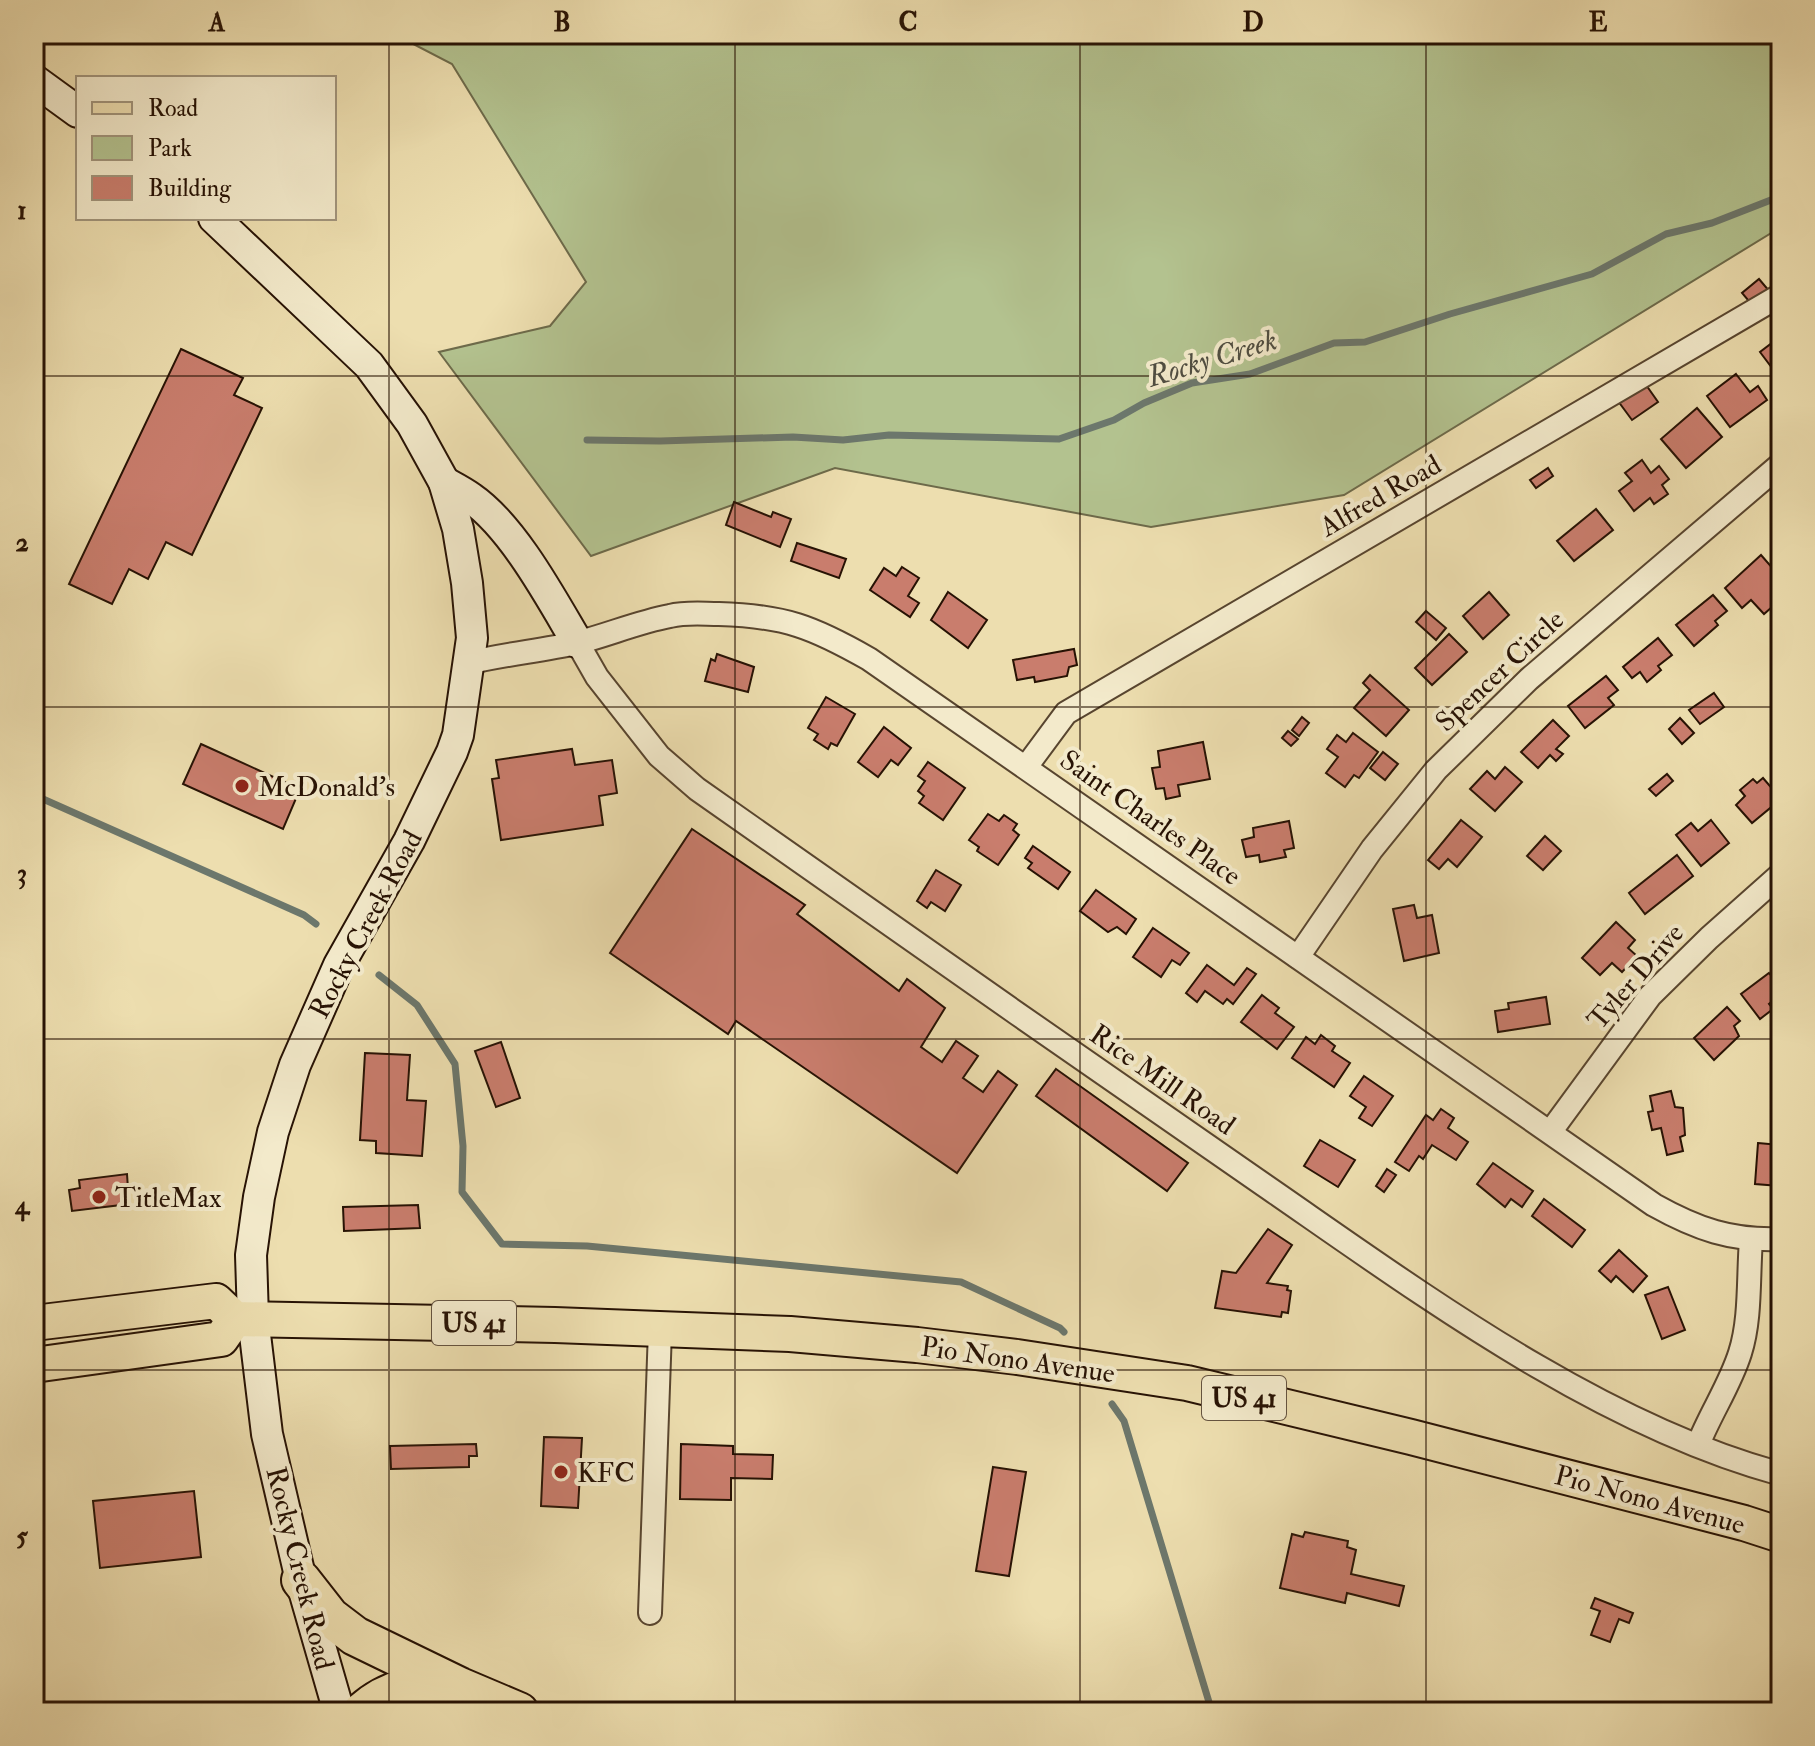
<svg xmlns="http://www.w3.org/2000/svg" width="1815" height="1746" viewBox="0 0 1815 1746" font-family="'IM FELL Double Pica',serif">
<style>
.green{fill:#b3c28f;stroke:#6d6a4a;stroke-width:2}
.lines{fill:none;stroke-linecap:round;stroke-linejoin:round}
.stream{stroke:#6c776c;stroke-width:7}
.building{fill:#c97d6d;stroke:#271204;stroke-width:2}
.street-casing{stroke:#58452f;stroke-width:26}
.secondary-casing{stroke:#271204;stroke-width:34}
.primary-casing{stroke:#271204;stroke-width:38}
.highway-casing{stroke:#271204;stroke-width:42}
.street{stroke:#f3eacb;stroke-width:22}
.secondary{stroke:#f3eacb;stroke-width:30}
.primary{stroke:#eddeaf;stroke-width:34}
.highway{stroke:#eddeaf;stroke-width:38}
.grid{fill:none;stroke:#271204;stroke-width:2;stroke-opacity:0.55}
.poi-dot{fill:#8f2418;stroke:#f3eacb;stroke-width:3}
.labels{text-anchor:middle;stroke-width:8;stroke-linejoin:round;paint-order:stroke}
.shield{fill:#f3eacb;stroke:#645340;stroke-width:2}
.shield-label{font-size:26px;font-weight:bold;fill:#271204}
.street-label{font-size:28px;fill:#271204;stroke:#f3eacb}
.poi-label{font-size:28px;fill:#271204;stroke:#f3eacb;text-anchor:start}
.water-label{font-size:30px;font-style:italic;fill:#4f4d41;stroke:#f3eacb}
.neatline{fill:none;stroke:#271204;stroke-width:3}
.grid-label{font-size:26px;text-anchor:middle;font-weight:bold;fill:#271204}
</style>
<rect width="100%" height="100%" fill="#eddeaf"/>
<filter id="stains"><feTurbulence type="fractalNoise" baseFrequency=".0025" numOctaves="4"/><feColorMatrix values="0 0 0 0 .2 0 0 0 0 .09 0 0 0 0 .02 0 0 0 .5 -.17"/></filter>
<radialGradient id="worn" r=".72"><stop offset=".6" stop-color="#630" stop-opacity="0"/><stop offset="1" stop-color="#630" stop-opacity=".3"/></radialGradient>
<!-- green -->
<polygon class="green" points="394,34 1781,34 1781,227 1344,495 1151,527 835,468 591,556 439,352 550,326 586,282 452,64"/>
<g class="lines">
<!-- stream -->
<g class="stream">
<polyline points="587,440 660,441 793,437 843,440 889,435 1059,439 1114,420 1144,403 1192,383 1250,374 1334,343 1365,342 1450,314 1592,274 1666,234 1712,223 1781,196"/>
<polyline points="34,795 304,915 316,924"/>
<polyline points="379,975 417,1005 455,1064 463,1146 462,1192 502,1244 587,1246 961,1282 1060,1328 1064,1332"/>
<polyline points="1112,1404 1124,1421 1212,1712"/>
</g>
</g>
<!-- building -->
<g class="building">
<polygon points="1759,279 1776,299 1759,313 1742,293"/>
<polygon points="1781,336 1781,380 1760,352"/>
<polygon points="181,349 243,378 234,395 262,408 192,555 166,542 148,579 129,569 112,604 69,584"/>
<polygon points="1736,374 1750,392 1758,386 1767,400 1730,427 1707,396"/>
<polygon points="1644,382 1658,402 1632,420 1618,401"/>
<polygon points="1697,408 1722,437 1686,468 1661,439"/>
<polygon points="1642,460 1651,473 1659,466 1669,479 1662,485 1668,494 1654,504 1650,498 1634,511 1619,491 1632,481 1625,473"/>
<polygon points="1548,468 1553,476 1536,488 1530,480"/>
<polygon points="734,502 771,517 773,512 791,519 780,547 726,525"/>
<polygon points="1596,509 1613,530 1574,561 1557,541"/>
<polygon points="797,543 846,559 839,578 791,561"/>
<polygon points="1761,555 1781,578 1781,587 1774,593 1780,600 1764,614 1751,600 1742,608 1725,588"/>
<polygon points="902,567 919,578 908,596 919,603 910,617 870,590 884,568 896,576"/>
<polygon points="948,592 987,620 968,648 931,620"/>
<polygon points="1489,592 1509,615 1483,639 1463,616"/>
<polygon points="1713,595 1727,611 1715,621 1718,625 1694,646 1676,625"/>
<polygon points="1426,611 1446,628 1436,640 1416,622"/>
<polygon points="1449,634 1467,652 1432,685 1415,668"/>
<polygon points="1658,638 1672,655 1658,666 1661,670 1647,682 1640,672 1632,678 1623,667"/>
<polygon points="1074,649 1077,665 1069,667 1067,676 1035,682 1034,677 1017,680 1013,660"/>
<polygon points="717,654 754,667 748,692 705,681 711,659 715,661"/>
<polygon points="1370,675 1409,710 1386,736 1354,708 1370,690 1363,683"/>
<polygon points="1606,676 1618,690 1608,698 1614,705 1585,728 1568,706"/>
<polygon points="1714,693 1724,707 1700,724 1689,710"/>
<polygon points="826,697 855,714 837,746 831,743 828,749 814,740 818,734 808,728"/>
<polygon points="1302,717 1309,723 1299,736 1292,730"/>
<polygon points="1680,718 1694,733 1682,744 1669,729"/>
<polygon points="1553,720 1569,736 1556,749 1563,754 1556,761 1550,755 1538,768 1521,752"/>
<polygon points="884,727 911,748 898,765 891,760 878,777 858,762"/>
<polygon points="1288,731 1298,739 1291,746 1282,738"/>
<polygon points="1353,733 1378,752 1359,778 1354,775 1345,787 1326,773 1338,757 1327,749 1337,735 1346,742"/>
<polygon points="1203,742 1210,779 1178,785 1180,796 1166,799 1164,788 1156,789 1152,768 1160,767 1158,751"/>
<polygon points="201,744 300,789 283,829 183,784"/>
<polygon points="572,749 575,765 612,760 617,793 599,796 603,825 501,840 492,779 499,778 496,760"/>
<polygon points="1383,752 1398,764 1385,780 1370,768"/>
<polygon points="928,762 965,788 943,820 919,803 924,796 918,791 925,781 918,776"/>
<polygon points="1505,767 1522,782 1495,811 1470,789 1487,771 1495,779"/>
<polygon points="1667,774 1673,781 1656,796 1649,789"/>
<polygon points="1763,778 1781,799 1752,823 1736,805 1745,796 1740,790 1753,779 1757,783"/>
<polygon points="988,814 999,821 1004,815 1017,824 1013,830 1019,835 998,865 977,851 979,847 969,840"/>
<polygon points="1461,820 1482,837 1457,867 1448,859 1439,869 1428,860"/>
<polygon points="1711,820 1729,843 1701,866 1676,835 1691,823 1698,831"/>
<polygon points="1289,821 1294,848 1284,850 1286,857 1260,862 1259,855 1246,857 1242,840 1254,837 1253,828"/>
<polygon points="692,829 805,905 797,914 899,991 907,979 945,1008 921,1047 942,1062 956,1041 978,1056 963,1078 983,1092 998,1071 1017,1085 957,1173 736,1021 728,1034 610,953"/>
<polygon points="1545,836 1561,851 1543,870 1527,856"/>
<polygon points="1033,846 1070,872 1058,889 1028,868 1032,863 1025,858"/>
<polygon points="1677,855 1693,876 1645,914 1629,893"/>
<polygon points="936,870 961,885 945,911 931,902 927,908 917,901"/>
<polygon points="1096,890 1136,919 1126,934 1117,927 1108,932 1080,911"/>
<polygon points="1414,905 1417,918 1432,915 1439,953 1404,961 1393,909"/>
<polygon points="1616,922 1635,940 1628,948 1637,956 1622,972 1612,963 1600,975 1582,958"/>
<polygon points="1153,928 1189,953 1180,965 1172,960 1161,977 1133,957"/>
<polygon points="1207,965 1234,985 1247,968 1256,974 1233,1004 1227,999 1223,1004 1205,991 1197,1002 1186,993"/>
<polygon points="1769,973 1781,989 1781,994 1769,1004 1773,1009 1760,1019 1741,994"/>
<polygon points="1262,995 1279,1008 1275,1013 1294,1027 1277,1049 1241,1022"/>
<polygon points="1546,997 1550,1024 1498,1032 1495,1011 1509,1009 1508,1003"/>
<polygon points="1727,1007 1740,1021 1734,1026 1739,1036 1714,1060 1694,1038"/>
<polygon points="1321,1035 1335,1046 1332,1051 1350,1063 1334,1087 1292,1058 1306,1037 1315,1044"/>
<polygon points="501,1042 520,1098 496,1107 475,1051"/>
<polygon points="365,1053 410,1055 407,1100 426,1101 422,1156 376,1153 376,1141 360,1140"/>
<polygon points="1056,1069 1188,1163 1167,1191 1036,1096"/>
<polygon points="1364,1076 1393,1096 1372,1126 1359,1118 1366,1107 1350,1096"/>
<polygon points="1671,1091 1675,1107 1683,1108 1685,1135 1680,1137 1683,1151 1667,1155 1661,1128 1652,1130 1648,1112 1653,1111 1650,1096"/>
<polygon points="1441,1109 1454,1118 1448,1128 1468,1142 1456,1160 1432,1145 1423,1159 1419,1156 1409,1171 1395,1162 1426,1115 1433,1120"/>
<polygon points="1320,1140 1355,1160 1338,1187 1304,1166"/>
<polygon points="1758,1143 1781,1145 1781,1186 1755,1184"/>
<polygon points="1493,1163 1533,1191 1522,1207 1511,1199 1505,1207 1477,1184"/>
<polygon points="1387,1169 1396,1175 1384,1192 1376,1186"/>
<polygon points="127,1174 129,1204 72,1211 69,1190 80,1188 79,1180"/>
<polygon points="1544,1199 1585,1230 1572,1247 1532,1216"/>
<polygon points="418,1205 420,1228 344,1231 343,1207"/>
<polygon points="1268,1229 1292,1245 1267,1283 1288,1286 1287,1290 1291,1291 1288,1313 1282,1312 1281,1317 1215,1308 1222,1271 1236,1273"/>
<polygon points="1619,1250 1647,1276 1633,1292 1616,1276 1611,1282 1599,1271"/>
<polygon points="1668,1287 1685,1330 1662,1339 1645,1295"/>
<polygon points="544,1437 582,1438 578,1508 541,1506"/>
<polygon points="476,1444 477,1456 469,1456 469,1467 391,1469 390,1446"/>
<polygon points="681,1444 733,1446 733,1454 773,1455 772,1479 731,1478 731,1500 680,1499"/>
<polygon points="993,1467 1026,1472 1009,1576 976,1571"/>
<polygon points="194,1491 201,1557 100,1568 93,1501"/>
<polygon points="1305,1532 1348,1541 1347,1547 1356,1550 1351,1574 1404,1586 1399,1606 1347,1593 1345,1603 1280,1588 1292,1534 1303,1537"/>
<polygon points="1595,1598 1633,1613 1629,1623 1619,1619 1610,1642 1591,1635 1600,1611 1591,1608"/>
</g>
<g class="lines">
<defs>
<g id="street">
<path d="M577,642l20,35 62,79 38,33c189,133 377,265 567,396 155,107 334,240 517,289"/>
<path d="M468,663c36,-9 72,-12 108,-20 32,-8 62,-21 94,-27 16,-4 33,-2 49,-2 66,2 94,13 150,45l785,546c43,24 77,36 127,34"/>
<polyline points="1026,767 1066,713 1781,295"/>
<polyline points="1298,957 1372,849 1436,770 1529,679 1781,464"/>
<polyline points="1551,1131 1650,996 1709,938 1781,874"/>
<path d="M1698,1445c12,-31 32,-60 42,-92 11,-34 8,-76 11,-113"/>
<polyline points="650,1613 660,1330"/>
</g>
<g id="secondary">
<polyline points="34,80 78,112"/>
<polyline points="214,218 369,365 412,424 444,482 458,529 467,583 472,638 458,735 452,752 409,841 339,965 295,1065 273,1132 259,1197 251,1255 253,1318 267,1434 301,1580 339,1712"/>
<path d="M444,482c9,5 19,10 27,16 42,29 80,100 106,144"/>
</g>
<g id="primary">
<polyline points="34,1323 216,1301 235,1319 555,1325 790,1334 917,1345 1017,1357 1187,1383 1411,1437 1744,1523 1781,1535"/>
<polyline points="34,1365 221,1339 235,1319"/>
</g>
<g id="highway">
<polyline points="301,1580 330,1617 355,1636 460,1687 519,1712"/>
<path d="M362,1712c27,-24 57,-30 92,-26"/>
</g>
</defs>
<!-- street casing -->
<use href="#street" class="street-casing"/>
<!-- secondary casing -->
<use href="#secondary" class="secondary-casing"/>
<!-- primary casing -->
<use href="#primary" class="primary-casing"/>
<!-- highway casing -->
<use href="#highway" class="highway-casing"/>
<!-- street -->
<use href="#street" class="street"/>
<!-- secondary -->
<use href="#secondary" class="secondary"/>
<!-- primary -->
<use href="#primary" class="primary"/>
<!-- highway -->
<use href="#highway" class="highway"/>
</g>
<!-- grid -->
<path class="grid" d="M389,34v1678M735,34v1678M1080,34v1678M1426,34v1678M34,376h1747M34,707h1747M34,1039h1747M34,1370h1747"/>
<!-- markers -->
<g class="poi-dot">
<circle cx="242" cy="786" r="8"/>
<circle cx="99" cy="1197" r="8"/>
<circle cx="561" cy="1472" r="8"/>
</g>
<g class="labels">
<!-- shield labels -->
<g class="shield">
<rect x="432" y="1301" width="84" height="44" rx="6"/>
<rect x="1202" y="1376" width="84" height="44" rx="6"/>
</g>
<g class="shield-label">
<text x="474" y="1332">US 41</text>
<text x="1244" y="1407">US 41</text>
</g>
<!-- street labels -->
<g class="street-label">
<text transform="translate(1380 495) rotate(-30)" y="10">Alfred Road</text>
<text transform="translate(1499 670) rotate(-43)" y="10">Spencer Circle</text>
<text transform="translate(1151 817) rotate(35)" y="10">Saint Charles Place</text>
<text transform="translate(365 924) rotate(-62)" y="10">Rocky Creek Road</text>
<text transform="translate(1635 976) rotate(-49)" y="10">Tyler Drive</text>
<text transform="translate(1163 1079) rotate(35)" y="10">Rice Mill Road</text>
<text transform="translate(1018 1359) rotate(8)" y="10">Pio Nono Avenue</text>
<text transform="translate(1650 1499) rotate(15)" y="10">Pio Nono Avenue</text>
<text transform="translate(301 1568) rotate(76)" y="10">Rocky Creek Road</text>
</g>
<!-- poi labels -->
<g class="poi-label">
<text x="258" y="796">McDonald's</text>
<text x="115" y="1207">TitleMax</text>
<text x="577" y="1482">KFC</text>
</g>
<!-- water labels -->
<g class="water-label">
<text transform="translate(1212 358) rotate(-17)" y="10">Rocky Creek</text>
</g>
</g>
<!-- margin -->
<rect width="1815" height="1746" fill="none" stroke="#eddeaf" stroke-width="88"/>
<!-- legend -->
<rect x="76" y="76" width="260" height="144" fill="#f3eacb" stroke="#a1947b" stroke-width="2"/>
<rect x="92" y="102" width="40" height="12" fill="#eddeaf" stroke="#a1947b" stroke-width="2"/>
<text x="148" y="116" font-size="24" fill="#271204">Road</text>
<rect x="92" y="136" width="40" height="24" fill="#b3c28f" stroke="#a1947b" stroke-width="2"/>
<text x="148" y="156" font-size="24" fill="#271204">Park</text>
<rect x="92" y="176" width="40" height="24" fill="#c97d6d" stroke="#a1947b" stroke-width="2"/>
<text x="148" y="196" font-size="24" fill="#271204">Building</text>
<rect x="44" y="44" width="1727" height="1658" class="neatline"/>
<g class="grid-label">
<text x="217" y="31">A</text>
<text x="562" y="31">B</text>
<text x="908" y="31">C</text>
<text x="1253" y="31">D</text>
<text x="1598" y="31">E</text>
<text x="22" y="219">1</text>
<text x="22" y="551">2</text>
<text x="22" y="882">3</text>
<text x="22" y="1214">4</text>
<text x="22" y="1545">5</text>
</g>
<rect width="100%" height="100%" filter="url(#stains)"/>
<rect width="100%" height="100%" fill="url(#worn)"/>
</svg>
